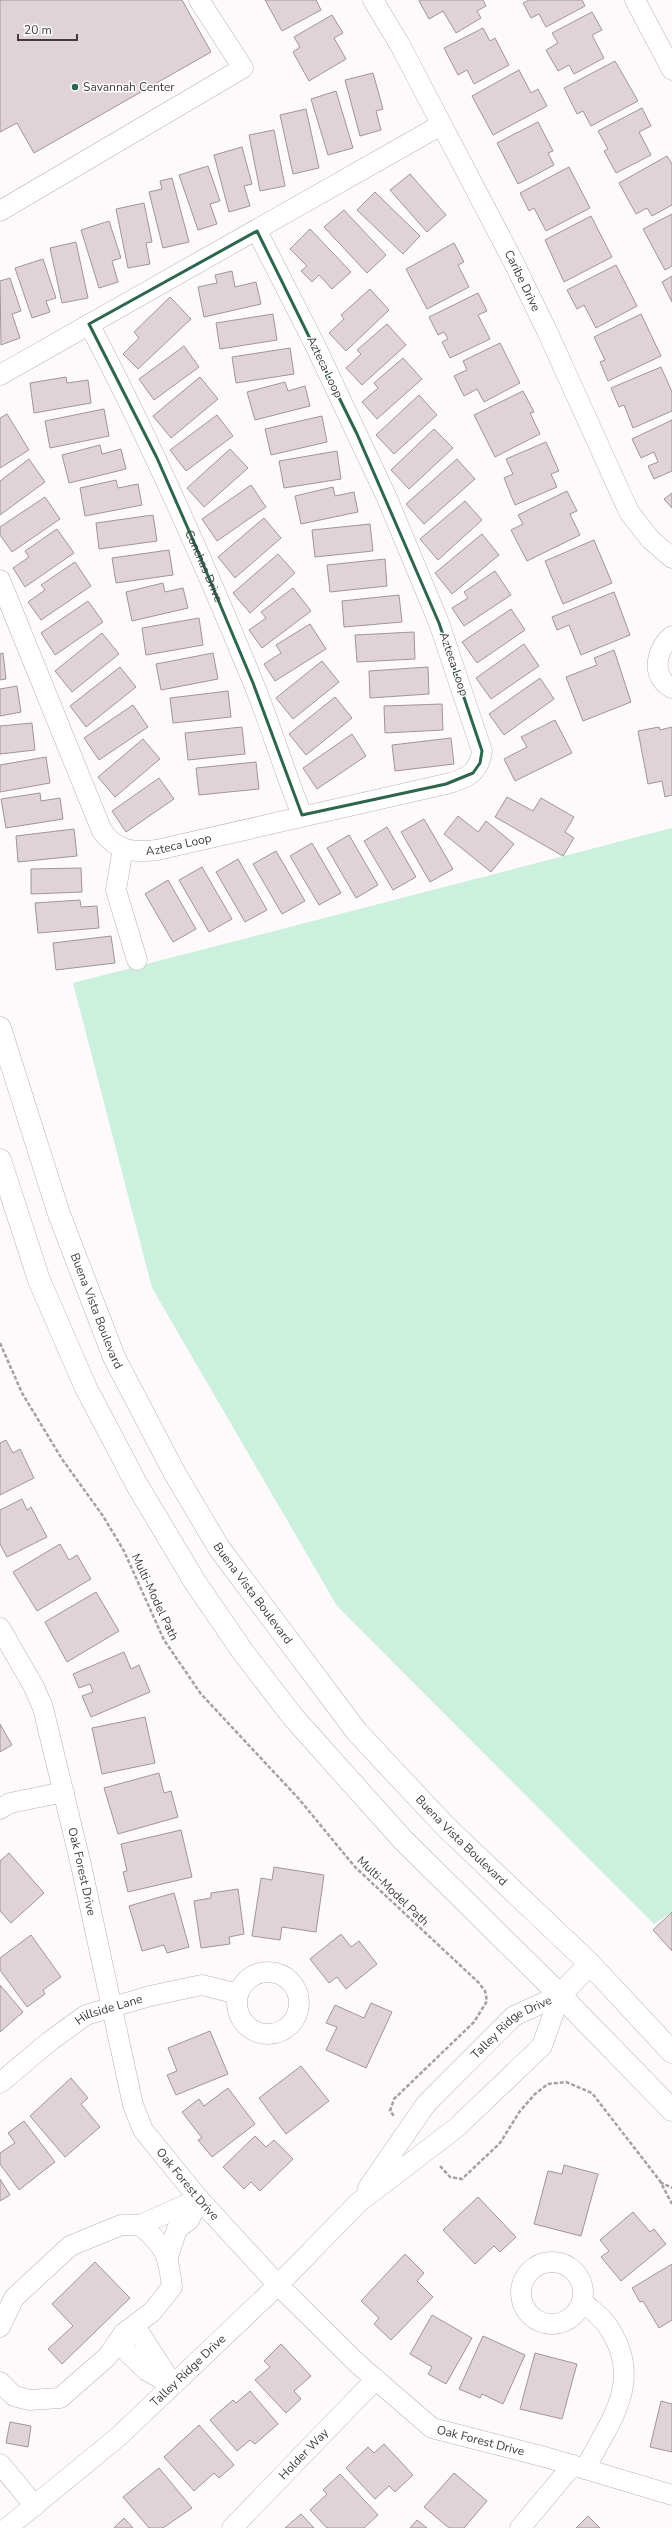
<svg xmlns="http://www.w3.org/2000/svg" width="672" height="2528" viewBox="0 0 672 2528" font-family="'Nunito Sans',sans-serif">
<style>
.green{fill:#cbf0dd}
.building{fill:#e0d3d7;stroke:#a29599}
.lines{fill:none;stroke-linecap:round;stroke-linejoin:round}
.minor-casing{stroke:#bdb0b4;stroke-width:21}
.major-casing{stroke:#bdb0b4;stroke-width:23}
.path{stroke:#a5a0a2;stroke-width:2.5;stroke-dasharray:4 2;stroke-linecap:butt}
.minor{stroke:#fff;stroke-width:20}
.major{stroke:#fff;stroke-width:22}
.marked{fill:none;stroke:#2e664d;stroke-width:3;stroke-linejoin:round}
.poi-dot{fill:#2e664d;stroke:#fff;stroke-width:1.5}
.labels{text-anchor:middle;stroke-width:3;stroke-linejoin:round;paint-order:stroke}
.poi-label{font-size:12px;fill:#403b3d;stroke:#fff;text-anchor:start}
.street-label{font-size:12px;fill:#403b3d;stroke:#fff}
</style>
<rect width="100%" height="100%" fill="#fef9fb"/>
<!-- green -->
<polygon class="green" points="672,828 672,1912 654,1924 337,1606 152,1288 73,983"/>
<!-- building -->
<g class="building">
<polygon points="0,0 182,0 211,52 34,153 17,123 0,132"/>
<polygon points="265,0 316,0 321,10 282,31"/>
<polygon points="421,0 483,0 486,6 477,11 481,18 456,33 443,11 429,19 419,1"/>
<polygon points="529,0 582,0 585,6 546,27 539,14 531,18 523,3"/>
<polygon points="592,12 602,30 592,35 604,58 574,74 569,65 558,71 546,50 558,43 552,33"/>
<polygon points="332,15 343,33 334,38 346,59 309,81 293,52 300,47 294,37"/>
<polygon points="483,28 490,41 495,38 509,65 474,84 467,70 458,75 444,48"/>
<polygon points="615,61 638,101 591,126 583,111 577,114 564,88"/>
<polygon points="519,70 531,93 538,89 547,106 493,135 472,96"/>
<polygon points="373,73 383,109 376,111 381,130 360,136 345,80"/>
<polygon points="336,91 353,148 328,155 311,99"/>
<polygon points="642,108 651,126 639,132 651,155 616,173 604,151 608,149 598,131"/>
<polygon points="306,109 319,168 293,174 280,115"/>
<polygon points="538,122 553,151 548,153 554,165 518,184 497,143"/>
<polygon points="274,130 285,186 260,191 249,135"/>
<polygon points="242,147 252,184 244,186 250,206 229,212 214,155"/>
<polygon points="667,156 672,164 672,205 652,216 647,208 636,214 619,183"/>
<polygon points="208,166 220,201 210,204 217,224 198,230 179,175"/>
<polygon points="569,167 590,208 546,231 534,208 529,211 520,193"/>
<polygon points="410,174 446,215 427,232 390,190"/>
<polygon points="172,178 189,242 163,248 149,192 162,189 160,181"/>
<polygon points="375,192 420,236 403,254 357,210"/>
<polygon points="144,203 152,242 146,243 150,264 128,268 116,209"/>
<polygon points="344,210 386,255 367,273 324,227"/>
<polygon points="672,214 672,266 665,270 643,229"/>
<polygon points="591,216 612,257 564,282 545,240"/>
<polygon points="109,221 121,258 112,261 118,282 99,288 81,230"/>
<polygon points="310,229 351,272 332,289 319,275 312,282 301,271 307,266 290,249"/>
<polygon points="76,242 88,298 62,303 50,248"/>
<polygon points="454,243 464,262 458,265 469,287 427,309 406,269"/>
<polygon points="43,259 56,298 46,301 50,312 32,318 15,268"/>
<polygon points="616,265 637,306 596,328 584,305 577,309 567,290"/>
<polygon points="232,271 235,287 256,282 261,304 204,317 198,287 217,283 215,275"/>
<polygon points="672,276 672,302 662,282"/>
<polygon points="10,278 21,311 12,314 20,338 1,345 0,281"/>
<polygon points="370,289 389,310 346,351 329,333 344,319 341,315"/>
<polygon points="478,293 487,311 478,315 490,339 450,358 442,342 448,339 444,332 438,335 429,317"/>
<polygon points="170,297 191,319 138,369 123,354 139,338 134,332"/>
<polygon points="273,314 277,340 220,349 216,323"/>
<polygon points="641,314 661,356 608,381 600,362 605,360 594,337"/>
<polygon points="387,324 406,345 362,385 346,368 361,354 357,350"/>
<polygon points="500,343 520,383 484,402 477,389 464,396 454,376 467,370 463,361"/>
<polygon points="184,346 199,367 154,400 139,379"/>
<polygon points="290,348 294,374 236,383 232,357"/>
<polygon points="403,358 422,379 377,419 362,402 378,388 374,383"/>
<polygon points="661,367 672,392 672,411 633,428 624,405 619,407 611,388"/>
<polygon points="66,377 67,383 88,380 91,403 34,413 30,383"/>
<polygon points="200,377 218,399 171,438 153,416"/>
<polygon points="285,382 288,391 305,386 310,406 255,420 247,392"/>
<polygon points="523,391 534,412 530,413 540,434 495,457 474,415"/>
<polygon points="419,395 437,415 394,454 376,435"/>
<polygon points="104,409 109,436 50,448 45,421"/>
<polygon points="7,414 29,450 0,468 0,418"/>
<polygon points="217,415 233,436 186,471 170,450"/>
<polygon points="322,416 327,442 271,455 265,429"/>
<polygon points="672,420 672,471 654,479 648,466 658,462 654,452 641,458 632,439"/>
<polygon points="434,429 453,448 409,489 391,470"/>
<polygon points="546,442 559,471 551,474 557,487 515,505 504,478 513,474 506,459"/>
<polygon points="100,445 102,454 121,449 126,469 69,483 62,455"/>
<polygon points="230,449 248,468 204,507 187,488"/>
<polygon points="337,451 341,479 284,488 279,461"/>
<polygon points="29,459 45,482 0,515 0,481"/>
<polygon points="457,459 475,479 424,524 406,504"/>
<polygon points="116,480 118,488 138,484 142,505 85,516 80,488"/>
<polygon points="251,485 266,507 217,541 202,519"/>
<polygon points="333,487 335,496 354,492 358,512 301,524 295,496"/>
<polygon points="567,491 577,511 570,514 580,535 527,561 511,530 523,524 518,515"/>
<polygon points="672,493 672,508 664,499"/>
<polygon points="45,497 60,519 12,552 0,535 0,527"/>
<polygon points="465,501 482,520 438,560 420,539"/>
<polygon points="153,515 157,541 99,549 96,523"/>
<polygon points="264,518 281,538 235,578 218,557"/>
<polygon points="370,524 373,551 315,557 312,530"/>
<polygon points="57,529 74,553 25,587 13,568 29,557 25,551"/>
<polygon points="482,534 499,555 452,594 435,573"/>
<polygon points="594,540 612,583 563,604 545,561"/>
<polygon points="169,550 173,575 116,583 112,558"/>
<polygon points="278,554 295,573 250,613 233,593"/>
<polygon points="385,559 387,586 330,592 327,565"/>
<polygon points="75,562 91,586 41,620 28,602 45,590 41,585"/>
<polygon points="495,571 511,595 464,626 452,608 468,598 464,592"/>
<polygon points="163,583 165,592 183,588 188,608 132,621 126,592"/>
<polygon points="293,588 311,611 262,648 249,630 266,618 261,612"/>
<polygon points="614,592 630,635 581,655 569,625 557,630 552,617"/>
<polygon points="399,595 402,622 344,627 342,601"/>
<polygon points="88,601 103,622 55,655 41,633"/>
<polygon points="511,609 525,630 477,663 462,642"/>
<polygon points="199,618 203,645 146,655 142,628"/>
<polygon points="310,624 326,649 275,681 264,664 281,653 276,645"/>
<polygon points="414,632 415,659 357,662 355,635"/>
<polygon points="102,633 119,654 72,692 55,671"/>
<polygon points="524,644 539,666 491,699 476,678"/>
<polygon points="614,650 631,702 583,721 566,677 597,665 594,658"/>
<polygon points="3,653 6,679 0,680 0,654"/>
<polygon points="213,653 218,679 161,690 156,664"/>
<polygon points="322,661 339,682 293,719 276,698"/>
<polygon points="120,667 136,687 86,727 70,706"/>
<polygon points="428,667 429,694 370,698 369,671"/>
<polygon points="540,678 554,699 504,735 489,714"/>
<polygon points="17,686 21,712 0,716 0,689"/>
<polygon points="228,691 231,717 173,723 170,698"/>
<polygon points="335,697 352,718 306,755 289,734"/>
<polygon points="442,704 443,730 385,733 384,706"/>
<polygon points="133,705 148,727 99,760 84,738"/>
<polygon points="555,720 572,753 515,781 504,759 527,747 521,737"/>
<polygon points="32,723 35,750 0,754 0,726"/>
<polygon points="242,727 245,754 188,760 185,733"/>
<polygon points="659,727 660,730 672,727 672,795 665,797 662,781 648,784 638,731"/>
<polygon points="352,734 366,756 317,789 303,768"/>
<polygon points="451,738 454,764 395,771 392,745"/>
<polygon points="143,739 160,759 115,797 98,777"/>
<polygon points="46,757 50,783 0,792 0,765"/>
<polygon points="256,762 259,789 199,795 196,768"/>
<polygon points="159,778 174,799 126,832 112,811"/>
<polygon points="40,793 41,801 60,798 63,819 6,828 1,799"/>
<polygon points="507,797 533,811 541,798 574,817 565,832 574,838 563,856 495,817"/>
<polygon points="458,816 478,832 486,821 514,844 491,872 444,834"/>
<polygon points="424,819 453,869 430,882 401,832"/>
<polygon points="387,827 416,877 393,890 364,841"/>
<polygon points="74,829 77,856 18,862 16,836"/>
<polygon points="349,835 378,885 356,898 327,848"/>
<polygon points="312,843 341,893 319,905 290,856"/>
<polygon points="276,851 305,901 282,914 253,864"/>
<polygon points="238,859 267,910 245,922 216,872"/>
<polygon points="202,867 232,919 209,932 179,880"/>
<polygon points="81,868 82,892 31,894 31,869"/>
<polygon points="168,880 196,929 173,942 145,894"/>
<polygon points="80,900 81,907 97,906 99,928 38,933 35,903"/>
<polygon points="111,936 115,963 56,970 53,943"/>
<polygon points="6,1440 13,1453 20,1449 34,1478 0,1495 0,1443"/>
<polygon points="22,1499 27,1510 31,1507 47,1537 7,1557 0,1544 0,1510"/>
<polygon points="60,1544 69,1560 77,1555 91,1579 37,1611 13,1572"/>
<polygon points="96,1592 119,1631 67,1662 45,1622"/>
<polygon points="124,1652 131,1669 139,1665 150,1692 91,1717 82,1696 93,1692 90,1684 79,1688 73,1674"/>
<polygon points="145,1717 155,1763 102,1774 92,1728"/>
<polygon points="0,1724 12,1745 0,1752"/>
<polygon points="159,1773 164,1793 171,1791 178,1817 118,1834 104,1788"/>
<polygon points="181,1830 192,1877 128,1892 123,1872 127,1871 121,1844"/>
<polygon points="9,1853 44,1893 11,1923 0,1911 0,1861"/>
<polygon points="274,1867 324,1875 316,1932 282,1927 280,1940 252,1936 261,1878 272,1880"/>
<polygon points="238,1889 244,1934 229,1937 230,1944 201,1948 194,1901 211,1898 211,1893"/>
<polygon points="174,1893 189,1947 167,1953 164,1945 142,1951 129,1906"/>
<polygon points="672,1912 672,1951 653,1930"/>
<polygon points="341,1934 351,1947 359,1941 377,1964 346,1989 337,1977 329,1983 310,1959"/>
<polygon points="31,1935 61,1977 43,1990 45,1994 27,2007 0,1970 0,1958"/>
<polygon points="0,1985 23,2012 0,2032"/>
<polygon points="371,2003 392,2012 366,2068 326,2050 337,2027 326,2023 335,2005 364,2018"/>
<polygon points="210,2031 228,2074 176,2095 167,2075 177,2071 168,2048"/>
<polygon points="301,2066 329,2101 286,2134 259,2098"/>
<polygon points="71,2078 88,2098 81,2104 100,2127 65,2157 30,2116"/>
<polygon points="228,2088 255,2124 212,2157 198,2140 202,2138 182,2112 199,2099 204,2106"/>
<polygon points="24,2121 55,2162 19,2190 0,2164 0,2153 15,2143 8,2133"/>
<polygon points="255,2136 266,2147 274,2140 293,2159 260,2191 251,2182 244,2189 223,2167"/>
<polygon points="564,2165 598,2174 581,2236 534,2224 548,2171 562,2174"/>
<polygon points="0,2179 10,2195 0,2201"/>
<polygon points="478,2197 516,2237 500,2252 494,2246 475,2264 443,2230"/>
<polygon points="633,2212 650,2232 654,2229 666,2244 621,2281 601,2257 609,2251 600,2240"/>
<polygon points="405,2254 424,2273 417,2281 433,2297 391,2340 374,2324 379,2318 361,2301"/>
<polygon points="95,2262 130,2298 62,2364 48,2349 73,2326 52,2304"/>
<polygon points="672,2264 672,2320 659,2328 643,2301 640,2302 632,2288"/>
<polygon points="432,2315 472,2338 446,2384 428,2374 432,2367 410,2354"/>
<polygon points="483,2336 525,2355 503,2404 482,2394 480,2398 459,2389"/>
<polygon points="281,2344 311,2376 294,2391 301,2399 286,2413 255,2380 270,2367 264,2361"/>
<polygon points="535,2353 577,2364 562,2419 520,2409"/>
<polygon points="250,2391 278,2424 255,2444 250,2440 237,2451 210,2420 233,2400 236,2403"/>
<polygon points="661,2401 672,2404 672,2452 650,2447"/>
<polygon points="10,2422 31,2426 28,2447 6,2443"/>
<polygon points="199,2425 234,2465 219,2478 214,2473 194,2491 164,2457"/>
<polygon points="384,2444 413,2475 395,2492 389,2486 375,2499 346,2468 368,2447 374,2453"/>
<polygon points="159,2468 192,2508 163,2528 149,2528 123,2497"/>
<polygon points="454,2473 487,2501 464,2528 449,2528 424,2507"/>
<polygon points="340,2474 378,2515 364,2528 327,2528 310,2510 327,2494 323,2490"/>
<polygon points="301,2514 314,2528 285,2528"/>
<polygon points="588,2516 600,2528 576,2528"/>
<polygon points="124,2518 133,2528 114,2528"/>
<polygon points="417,2520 427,2528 410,2528"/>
</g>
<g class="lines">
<defs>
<g id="minor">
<path id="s1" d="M373,0l27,45 113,216 34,70 82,181 21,27 22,19"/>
<polyline points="635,0 672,70"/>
<polyline points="0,211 243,68 199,0"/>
<path id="s2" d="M89,324c61,116 114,236 164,358 18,44 31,89 49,133"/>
<polyline points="0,375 441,125"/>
<path id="s3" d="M0,580l102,251c14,20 32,22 55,19l289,-66c20,-5 33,-11 36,-33l-43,-128 -52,-125 -72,-153 -58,-114"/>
<path d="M672,636c-16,13 -22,41 0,52"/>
<polyline points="123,848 116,890 137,960"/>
<path id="s4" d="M0,1628l34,59 9,21 38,157 52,240 10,25 56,69 79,86 81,80 73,63 113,29 127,38"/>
<polyline points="0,1809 10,1803 64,1792"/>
<circle cx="268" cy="2003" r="31"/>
<path id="s5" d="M0,2083l50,-42 36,-26 64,-19 52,-11 36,9"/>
<path id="s6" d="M368,2188l58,-84 88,-88 46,-21"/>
<polyline points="168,2257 177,2229 189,2220 199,2199"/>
<circle cx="552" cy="2293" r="31"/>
<path d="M583,2302c7,7 18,14 24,23 38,55 4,94 -22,144"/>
<polyline points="0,2327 14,2298 70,2246 121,2225 140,2225 199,2199"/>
<polygon points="124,2333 140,2334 173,2385 147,2371 125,2350"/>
<path d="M0,2382l14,14 15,4 31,-2 47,-41 17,-24 28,-21 20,-25c-4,-32 -6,-40 -32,-62"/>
<polyline points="0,2464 35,2506"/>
<path id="s7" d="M7,2528l111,-91 160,-152 80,-82 98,-75 86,-82 18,-51"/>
<path id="s8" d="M232,2528l144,-149"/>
<polyline points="520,2528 573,2465"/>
</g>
<g id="major">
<path id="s9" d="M0,1028l59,186 55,143 60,115 45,76 138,184 88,94 145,138 82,88"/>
<polyline points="0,1160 39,1280 86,1388 137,1485 195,1582 243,1652 293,1717 403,1840 560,1995 672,2110"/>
<polyline points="560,1995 590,1964"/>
</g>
</defs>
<!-- minor casing -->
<use href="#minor" class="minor-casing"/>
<!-- major casing -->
<use href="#major" class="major-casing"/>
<!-- path -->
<g class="path">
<polyline points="0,1343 22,1393 62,1459 103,1516 124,1551 164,1640 201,1694 299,1799 355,1867 478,1982 485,1991 487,2001 474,2022 394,2099 390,2111 394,2116"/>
<polyline points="440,2166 450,2177 462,2179 500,2143 520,2111 535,2094 548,2084 566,2082 592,2093 660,2181 672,2204"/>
<polyline points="660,2182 672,2188"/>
</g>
<!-- minor -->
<use href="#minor" class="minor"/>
<!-- major -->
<use href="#major" class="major"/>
</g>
<!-- marked area -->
<path class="marked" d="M257,231l100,203 82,189 43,128 -2,12 -7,10 -27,11 -144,31 -49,-132 -60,-143 -36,-82 -68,-134z"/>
<!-- markers -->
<circle class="poi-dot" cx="75" cy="87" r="4"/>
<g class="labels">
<!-- poi labels -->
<g class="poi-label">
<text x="83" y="91">Savannah Center</text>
</g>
<!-- street labels -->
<g class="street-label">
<text dy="4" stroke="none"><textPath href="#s1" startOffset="318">Caribe Drive</textPath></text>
<text transform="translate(325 367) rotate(64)" y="4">Azteca Loop</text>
<text dy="4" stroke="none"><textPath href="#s2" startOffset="268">Conchas Drive</textPath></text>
<text transform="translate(454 664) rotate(71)" y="4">Azteca Loop</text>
<text dy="4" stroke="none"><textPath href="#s3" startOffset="355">Azteca Loop</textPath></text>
<text dy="4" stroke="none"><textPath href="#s9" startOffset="299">Buena Vista Boulevard</textPath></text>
<text dy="4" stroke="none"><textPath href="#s9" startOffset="623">Buena Vista Boulevard</textPath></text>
<text transform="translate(155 1597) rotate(65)" y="4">Multi-Model Path</text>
<text dy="4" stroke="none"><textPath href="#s9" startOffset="947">Buena Vista Boulevard</textPath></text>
<text dy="4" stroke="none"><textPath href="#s4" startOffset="259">Oak Forest Drive</textPath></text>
<text transform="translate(393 1891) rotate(44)" y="4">Multi-Model Path</text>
<text dy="4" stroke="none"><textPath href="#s5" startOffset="133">Hillside Lane</textPath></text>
<text dy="4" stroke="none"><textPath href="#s6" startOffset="218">Talley Ridge Drive</textPath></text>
<text dy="4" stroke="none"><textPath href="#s4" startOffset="595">Oak Forest Drive</textPath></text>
<text dy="4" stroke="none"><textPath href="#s7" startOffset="240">Talley Ridge Drive</textPath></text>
<text dy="4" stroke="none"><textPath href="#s4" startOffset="991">Oak Forest Drive</textPath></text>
<text dy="4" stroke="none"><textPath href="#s8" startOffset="103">Holder Way</textPath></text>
</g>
</g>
<!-- scale -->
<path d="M18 34v6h59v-6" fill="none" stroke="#403b3d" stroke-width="2"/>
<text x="24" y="34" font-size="12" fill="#403b3d" stroke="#ffffff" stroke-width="3" paint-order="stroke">20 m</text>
</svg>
